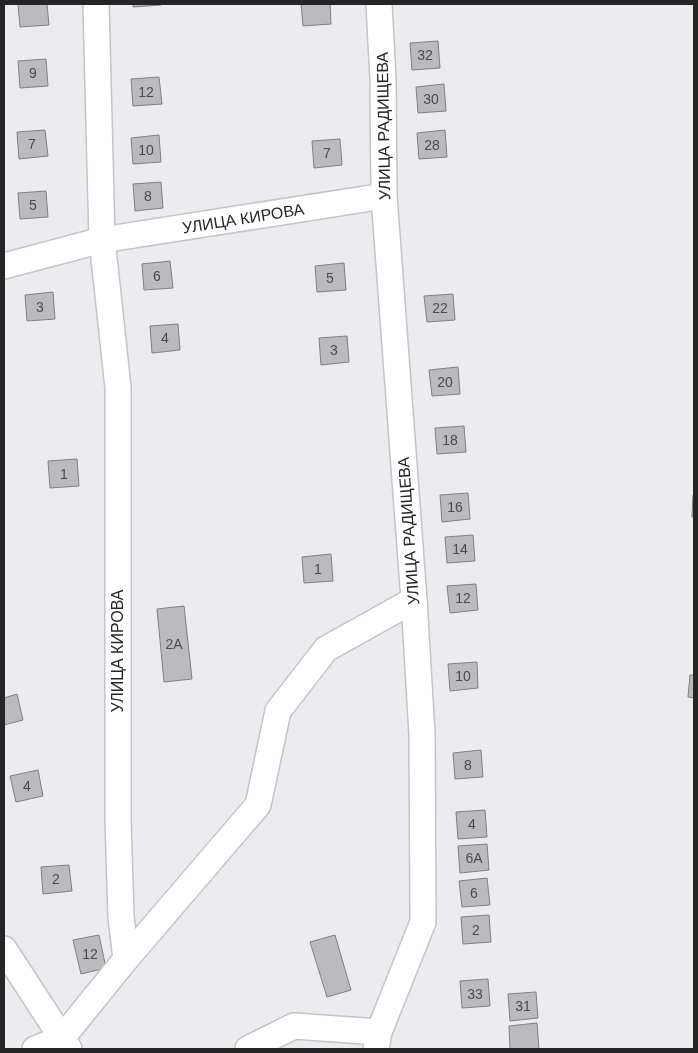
<svg xmlns="http://www.w3.org/2000/svg" width="698" height="1053" viewBox="0 0 698 1053" font-family="Helvetica,sans-serif">
<style>
.building{fill:#bbbbbf;stroke:#7f8083}
.lines{fill:none;stroke-linecap:round;stroke-linejoin:round}
.minor-casing{stroke:#c3c4c7;stroke-width:28}
.minor{stroke:#fff;stroke-width:25}
.labels{text-anchor:middle;stroke-width:4;stroke-linejoin:round;paint-order:stroke}
.number-label{font-size:14px;fill:#4a4a4c}
.street-label{font-size:16px;fill:#252526;stroke:#fff}
</style>
<rect width="100%" height="100%" fill="#ececf0"/>
<!-- building -->
<g class="building">
<polygon points="18,4 47,4 49,25 20,27"/>
<polygon points="133,4 161,4 161,5 133,7"/>
<polygon points="301,4 330,4 331,24 303,26"/>
<polygon points="438,41 440,68 412,70 410,43"/>
<polygon points="46,59 48,86 20,88 18,61"/>
<polygon points="159,77 162,104 133,106 131,79"/>
<polygon points="444,84 446,111 418,113 416,87"/>
<polygon points="45,130 48,156 19,159 17,132"/>
<polygon points="445,130 447,157 419,159 417,133"/>
<polygon points="159,135 161,162 133,164 131,138"/>
<polygon points="340,139 342,165 314,168 312,141"/>
<polygon points="161,182 163,208 135,211 133,184"/>
<polygon points="46,191 48,217 20,219 18,193"/>
<polygon points="170,261 173,288 144,290 142,264"/>
<polygon points="344,263 346,290 317,292 315,266"/>
<polygon points="53,292 55,319 27,321 25,295"/>
<polygon points="453,294 455,320 427,322 424,296"/>
<polygon points="178,324 180,350 152,353 150,326"/>
<polygon points="347,336 349,362 321,365 319,338"/>
<polygon points="458,367 460,394 432,396 429,370"/>
<polygon points="464,426 466,452 437,454 435,428"/>
<polygon points="77,459 79,486 50,488 48,461"/>
<polygon points="468,493 470,519 442,522 440,495"/>
<polygon points="693,495 694,495 694,517 692,517"/>
<polygon points="473,535 475,561 447,563 445,537"/>
<polygon points="331,554 333,581 304,583 302,557"/>
<polygon points="476,584 478,610 450,613 447,586"/>
<polygon points="184,606 192,679 164,682 157,609"/>
<polygon points="477,662 478,688 450,691 448,664"/>
<polygon points="690,675 694,675 694,698 688,697"/>
<polygon points="17,694 23,720 4,725 4,698"/>
<polygon points="481,750 483,777 455,779 453,753"/>
<polygon points="38,770 43,796 16,802 10,776"/>
<polygon points="485,810 487,837 458,839 456,812"/>
<polygon points="487,844 489,870 460,873 458,846"/>
<polygon points="69,865 72,891 43,894 41,867"/>
<polygon points="487,878 490,905 462,907 459,881"/>
<polygon points="489,915 491,942 463,944 461,917"/>
<polygon points="99,935 106,968 81,974 73,940"/>
<polygon points="335,935 351,990 327,997 310,942"/>
<polygon points="488,979 490,1006 462,1008 460,981"/>
<polygon points="536,992 538,1018 510,1021 508,994"/>
<polygon points="537,1023 539,1049 510,1049 509,1026"/>
</g>
<g class="lines">
<defs>
<g id="minor">
<polyline points="4,266 102,240 384,196"/>
<polyline points="4,949 69,1049"/>
<polyline points="126,959 258,805 278,711 326,649 414,600"/>
<polyline points="35,1049 62,1038 126,959 121,917 118,820 118,387 102,240 96,4"/>
<polyline points="248,1049 294,1026 379,1032"/>
<polyline points="376,1049 379,1032 423,922 422,734 414,600 384,196 383,79 379,4"/>
</g>
</defs>
<!-- minor casing -->
<use href="#minor" class="minor-casing"/>
<!-- minor -->
<use href="#minor" class="minor"/>
</g>
<g class="labels">
<!-- number labels -->
<g class="number-label">
<text x="425" y="60">32</text>
<text x="33" y="78">9</text>
<text x="146" y="97">12</text>
<text x="431" y="104">30</text>
<text x="32" y="149">7</text>
<text x="432" y="150">28</text>
<text x="146" y="155">10</text>
<text x="327" y="158">7</text>
<text x="148" y="201">8</text>
<text x="33" y="210">5</text>
<text x="157" y="281">6</text>
<text x="330" y="283">5</text>
<text x="40" y="312">3</text>
<text x="440" y="313">22</text>
<text x="165" y="343">4</text>
<text x="334" y="355">3</text>
<text x="445" y="387">20</text>
<text x="450" y="445">18</text>
<text x="64" y="479">1</text>
<text x="455" y="512">16</text>
<text x="460" y="554">14</text>
<text x="318" y="574">1</text>
<text x="463" y="603">12</text>
<text x="174" y="649">2А</text>
<text x="463" y="681">10</text>
<text x="468" y="770">8</text>
<text x="27" y="791">4</text>
<text x="472" y="829">4</text>
<text x="474" y="863">6А</text>
<text x="56" y="884">2</text>
<text x="474" y="898">6</text>
<text x="476" y="935">2</text>
<text x="90" y="959">12</text>
<text x="475" y="999">33</text>
<text x="523" y="1011">31</text>
</g>
<!-- street labels -->
<g class="street-label">
<text transform="translate(383 126) rotate(-91)" y="6">УЛИЦА РАДИЩЕВА</text>
<text transform="translate(243 218) rotate(-9)" y="6">УЛИЦА КИРОВА</text>
<text transform="translate(408 531) rotate(-94)" y="6">УЛИЦА РАДИЩЕВА</text>
<text transform="translate(117 651) rotate(-90)" y="6">УЛИЦА КИРОВА</text>
</g>
</g>
<!-- border -->
<rect width="698" height="1053" fill="none" stroke="#252526" stroke-width="10"/>
</svg>
